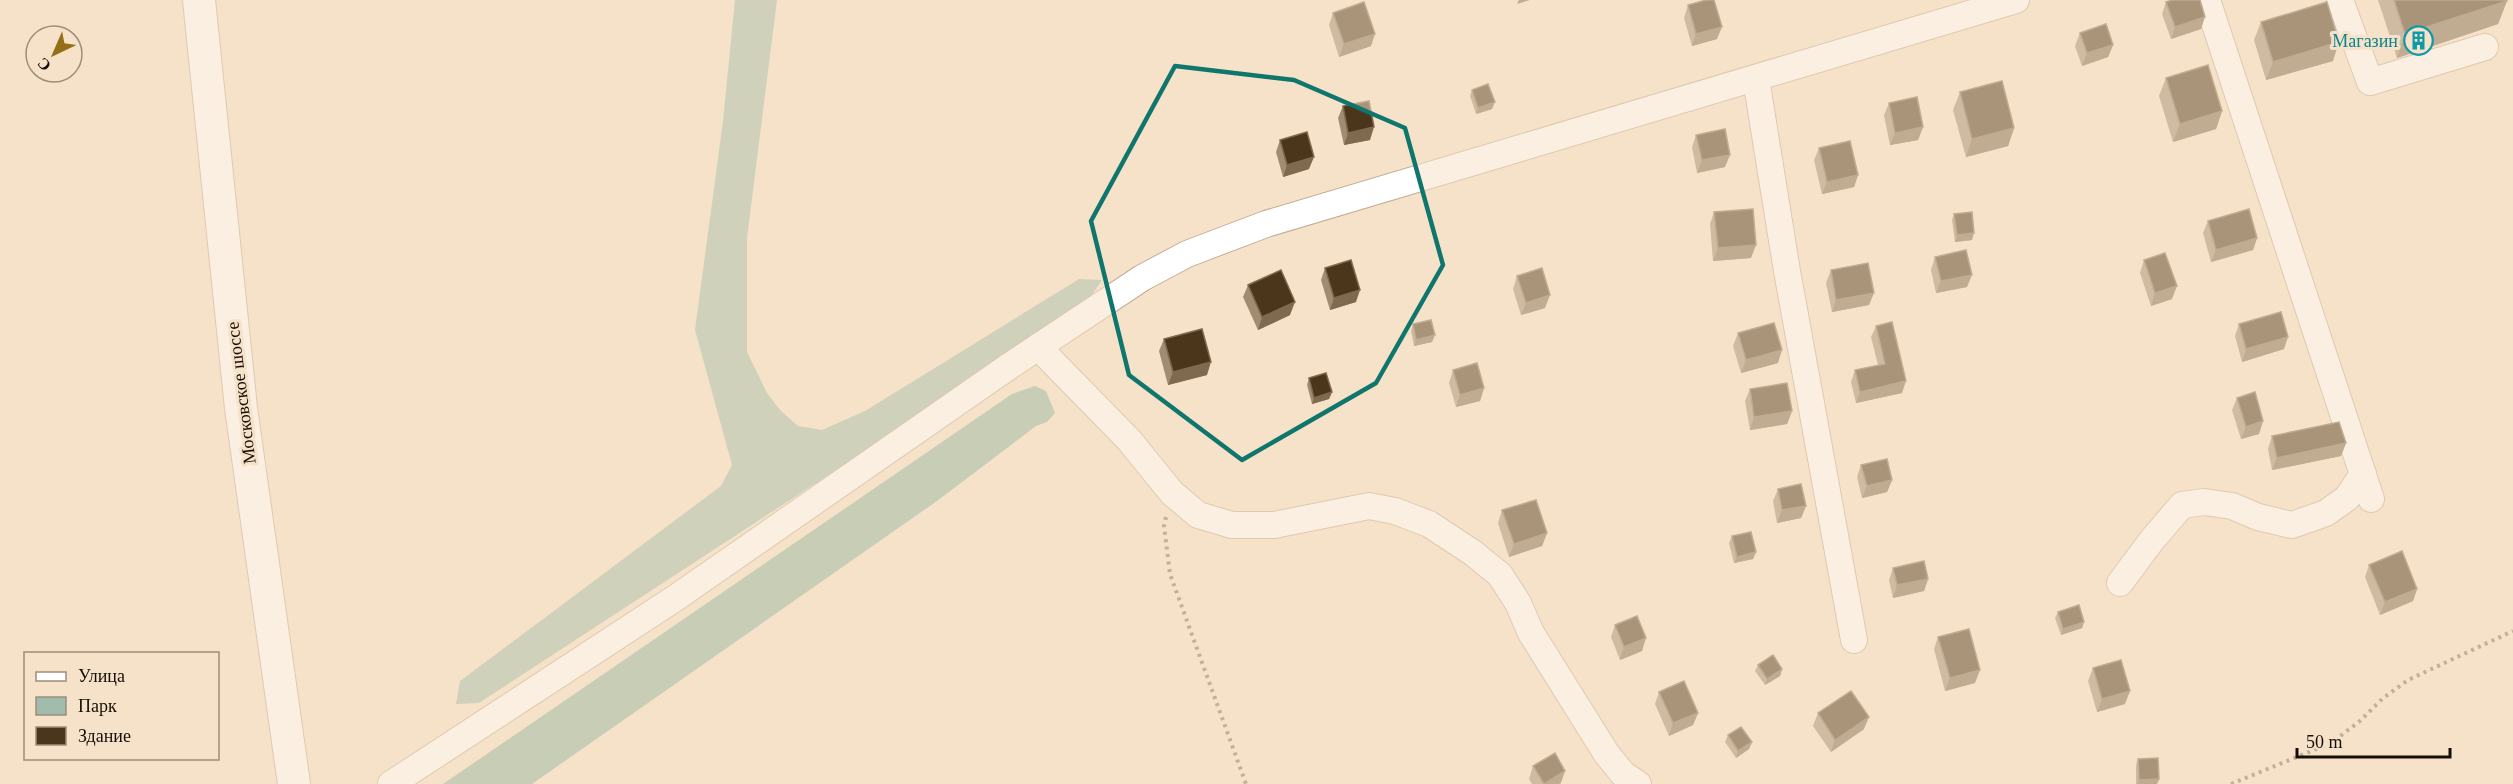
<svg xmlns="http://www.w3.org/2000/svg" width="2513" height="784" viewBox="0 0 2513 784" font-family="Georgia,serif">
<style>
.green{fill:#a1bcac}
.forest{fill:#90b6a0}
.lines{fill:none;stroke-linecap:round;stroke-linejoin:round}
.minor-casing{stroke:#c1ad94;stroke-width:28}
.major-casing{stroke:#c1ad94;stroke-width:34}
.path{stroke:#817464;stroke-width:4;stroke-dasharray:3 4.5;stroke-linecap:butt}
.minor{stroke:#fff;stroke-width:26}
.major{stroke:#fff;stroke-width:32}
.wall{fill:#a18c72}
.shaded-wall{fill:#7f6a4f}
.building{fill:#4c361b;stroke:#7f6a4f;stroke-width:1.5}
.marked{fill:none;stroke:#0f766e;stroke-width:4.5;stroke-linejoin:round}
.labels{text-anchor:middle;stroke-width:6;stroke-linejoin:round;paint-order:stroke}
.culture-label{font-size:18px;fill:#0d838f;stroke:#f6e2c8;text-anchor:end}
.street-label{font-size:18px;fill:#160f07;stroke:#f6e2c8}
</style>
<rect width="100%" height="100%" fill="#f6e2c8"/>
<!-- green -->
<polygon class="green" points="735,0 777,0 747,238 747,352 767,393 780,410 798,426 822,430 865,411 1079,279 1102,280 1089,299 833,472 479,703 456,704 460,681 721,486 732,465 695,330 723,121"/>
<!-- forest -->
<polygon class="forest" points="1035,386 1046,391 1055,413 1047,422 1036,426 937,501 532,784 443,784 1012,394"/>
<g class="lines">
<defs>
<g id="minor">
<polyline points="2207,0 2371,499"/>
<polyline points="2340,0 2370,82 2485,47"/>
<polyline points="1756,79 1787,271 1854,640"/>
<polyline points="1038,347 1129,440 1172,493 1198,515 1232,525 1274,525 1369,506 1395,511 1429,524 1473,553 1500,575 1518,603 1531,633 1606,753 1623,774 1638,784"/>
<polyline points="2120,583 2152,540 2182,505 2204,502 2232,506 2258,517 2292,525 2326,513 2347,498 2363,474"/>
<polyline points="391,784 674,599 1011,365 1142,278 1187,254 1266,224 2016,0"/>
</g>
<polyline id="major" points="199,0 241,408 294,784"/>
</defs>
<!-- minor casing -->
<use href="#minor" class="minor-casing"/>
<!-- major casing -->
<use href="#major" class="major-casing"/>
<!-- path -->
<g class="path">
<polyline points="1166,517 1164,526 1170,574 1246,784"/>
<polyline points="2231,784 2331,743 2360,721 2382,699 2408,680 2513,631"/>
</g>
<!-- minor -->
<use href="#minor" class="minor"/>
<!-- major -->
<use href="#major" class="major"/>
</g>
<!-- wall -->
<g class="wall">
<polygon points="2378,0 2507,0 2498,24 2397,58"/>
<polygon points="2166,2 2201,29 2171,39 2162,14"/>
<polygon points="1688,5 1717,39 1692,46 1684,18"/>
<polygon points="1333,13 1371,46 1339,57 1329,25"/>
<polygon points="2261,22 2333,61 2266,80 2254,40"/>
<polygon points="2080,33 2113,45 2108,57 2082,66 2075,46"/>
<polygon points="2166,78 2222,111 2216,129 2173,142 2159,96"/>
<polygon points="1472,90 1492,109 1476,114 1470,96"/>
<polygon points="1960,92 2014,128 2008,146 1966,157 1953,110"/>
<polygon points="1889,103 1923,127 1918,140 1890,145 1884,115"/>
<polygon points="1343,106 1370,140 1344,145 1338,118"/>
<polygon points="1696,135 1725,167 1697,173 1692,147"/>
<polygon points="1280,140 1309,169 1283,177 1276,152"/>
<polygon points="1819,148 1858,175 1854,187 1822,194 1814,160"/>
<polygon points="1714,212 1751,258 1713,261 1710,224"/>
<polygon points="1954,214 1972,240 1955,242 1952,220"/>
<polygon points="2208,221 2257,238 2253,250 2211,262 2203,233"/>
<polygon points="1935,257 1967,287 1936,293 1931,270"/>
<polygon points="2144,260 2172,299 2151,306 2140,273"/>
<polygon points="1325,268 1356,302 1330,310 1321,280"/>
<polygon points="1831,270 1869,305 1832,312 1826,283"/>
<polygon points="1517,276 1545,308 1521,315 1513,289"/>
<polygon points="1248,285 1290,315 1258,330 1243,297"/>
<polygon points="1413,324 1432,342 1414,346 1411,331"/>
<polygon points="2239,324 2284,349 2242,362 2235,336"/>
<polygon points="1876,326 1902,393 1856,403 1851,382 1855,370 1878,365 1871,337"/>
<polygon points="1738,333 1778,363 1741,373 1733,346"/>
<polygon points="1164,339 1207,375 1168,385 1159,351"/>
<polygon points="1453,370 1484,388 1480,401 1456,407 1449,383"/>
<polygon points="1309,378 1332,392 1329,399 1312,404 1307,385"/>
<polygon points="1750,389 1792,411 1787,424 1750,430 1745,401"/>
<polygon points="2237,398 2263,421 2259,434 2241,439 2232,410"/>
<polygon points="2272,436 2346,443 2341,456 2272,470 2268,449"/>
<polygon points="1861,465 1892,480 1887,492 1862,498 1857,477"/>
<polygon points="1778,489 1806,506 1801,518 1777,523 1773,501"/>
<polygon points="1502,510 1547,533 1542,546 1509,557 1498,523"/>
<polygon points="1732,536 1756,552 1753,559 1734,563 1729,543"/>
<polygon points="2369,565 2417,589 2413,601 2380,615 2365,577"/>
<polygon points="1893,568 1928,579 1924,591 1893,598 1889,580"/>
<polygon points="2058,612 2084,622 2082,628 2061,635 2055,618"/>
<polygon points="1615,625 1642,651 1620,660 1611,637"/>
<polygon points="1938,637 1975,683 1945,691 1934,649"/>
<polygon points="1758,665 1782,669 1780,676 1765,685 1755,671"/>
<polygon points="2093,668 2125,704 2097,712 2088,681"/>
<polygon points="1659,692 1698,713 1693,725 1669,736 1655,704"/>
<polygon points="1818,713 1864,729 1831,752 1813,726"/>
<polygon points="1728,735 1752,742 1749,749 1736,758 1725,742"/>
<polygon points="2138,759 2159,779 2157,784 2136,784 2136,765"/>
<polygon points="1533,766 1561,783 1559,784 1532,784 1529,779"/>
</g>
<!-- shaded-wall -->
<g class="shaded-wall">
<polygon points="1519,0 1530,0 1517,4"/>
<polygon points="2507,1 2498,24 2397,58 2405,34"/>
<polygon points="2205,17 2201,29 2171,39 2175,27"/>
<polygon points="1722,27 1717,39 1692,46 1696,34"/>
<polygon points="1375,34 1371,46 1339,57 1344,44"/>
<polygon points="2339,42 2333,61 2266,80 2273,62"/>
<polygon points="2113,45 2108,57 2082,66 2087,53"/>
<polygon points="1495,102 1492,109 1476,114 1478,108"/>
<polygon points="2222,111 2216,129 2173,142 2180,124"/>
<polygon points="1374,127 1370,140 1344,145 1348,133"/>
<polygon points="1923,127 1918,140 1890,145 1895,133"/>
<polygon points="2014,128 2008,146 1966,157 1972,139"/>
<polygon points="1730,155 1725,167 1697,173 1702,160"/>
<polygon points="1314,157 1309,169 1283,177 1287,165"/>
<polygon points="1858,175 1854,187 1822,194 1827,182"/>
<polygon points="1974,233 1972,240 1955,242 1957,235"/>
<polygon points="2257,238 2253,250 2211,262 2216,250"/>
<polygon points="1756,245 1751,258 1713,261 1718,248"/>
<polygon points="1972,275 1967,287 1936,293 1941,281"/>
<polygon points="2177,286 2172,299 2151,306 2155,293"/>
<polygon points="1360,290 1356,302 1330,310 1334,298"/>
<polygon points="1874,293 1869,305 1832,312 1836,300"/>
<polygon points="1550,295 1545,308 1521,315 1526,303"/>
<polygon points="1295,302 1290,315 1258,330 1262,317"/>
<polygon points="1435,335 1432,342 1414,346 1416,340"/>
<polygon points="2288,337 2284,349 2242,362 2246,349"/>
<polygon points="1782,350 1778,363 1741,373 1746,360"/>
<polygon points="1211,362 1207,375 1168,385 1173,372"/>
<polygon points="1906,381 1902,393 1856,403 1860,392"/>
<polygon points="1484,388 1480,401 1456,407 1460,395"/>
<polygon points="1332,392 1329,399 1312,404 1314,398"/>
<polygon points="1792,411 1787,424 1750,430 1754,417"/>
<polygon points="2263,421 2259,434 2241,439 2246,427"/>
<polygon points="2346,443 2341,456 2272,470 2277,458"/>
<polygon points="1892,480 1887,492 1862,498 1867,486"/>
<polygon points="1806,506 1801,518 1777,523 1782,510"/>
<polygon points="1547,533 1542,546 1509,557 1514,544"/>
<polygon points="1756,552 1753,559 1734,563 1737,557"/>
<polygon points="1928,579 1924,591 1893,598 1897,585"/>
<polygon points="2417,589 2413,601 2380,615 2385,602"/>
<polygon points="2084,622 2082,628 2061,635 2063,629"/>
<polygon points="1646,638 1642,651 1620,660 1624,647"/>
<polygon points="1782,669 1780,676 1765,685 1767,679"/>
<polygon points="1980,670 1975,683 1945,691 1950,678"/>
<polygon points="2130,691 2125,704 2097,712 2102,699"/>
<polygon points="1698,713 1693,725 1669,736 1673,723"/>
<polygon points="1869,717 1864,729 1831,752 1835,740"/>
<polygon points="1752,742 1749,749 1736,758 1738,751"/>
<polygon points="1565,771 1561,783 1559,784 1544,784"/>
<polygon points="2159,779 2157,784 2137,784 2139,780"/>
</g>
<!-- building -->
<g class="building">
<polygon points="1706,0 1714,0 1722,27 1696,34 1688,5"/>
<polygon points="2172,0 2200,0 2205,17 2175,27 2166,2"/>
<polygon points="2394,0 2507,0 2507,1 2405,34"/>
<polygon points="1364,2 1375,34 1344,44 1333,13"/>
<polygon points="2327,2 2339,42 2273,62 2261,22"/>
<polygon points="2106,24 2113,45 2087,53 2080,33"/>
<polygon points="2208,65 2222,111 2180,124 2166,78"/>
<polygon points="2002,81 2014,128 1972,139 1960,92"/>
<polygon points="1488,84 1495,102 1478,108 1472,90"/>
<polygon points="1917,97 1923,127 1895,133 1889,103"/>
<polygon points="1369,101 1374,127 1348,133 1343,106"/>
<polygon points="1725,129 1730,155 1702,160 1696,135"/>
<polygon points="1307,132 1314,157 1287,165 1280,140"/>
<polygon points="1850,141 1858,175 1827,182 1819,148"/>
<polygon points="1753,209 1756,245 1718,248 1714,212"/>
<polygon points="2249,209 2257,238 2216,250 2208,221"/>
<polygon points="1972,212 1974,233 1957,235 1954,214"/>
<polygon points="1966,250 1972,275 1941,281 1935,257"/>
<polygon points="2165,253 2177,286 2155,293 2144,260"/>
<polygon points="1351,260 1360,290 1334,298 1325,268"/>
<polygon points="1868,263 1874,293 1836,300 1831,270"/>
<polygon points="1542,268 1550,295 1526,303 1517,276"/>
<polygon points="1281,270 1295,302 1262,317 1248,285"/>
<polygon points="2281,312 2288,337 2246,349 2239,324"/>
<polygon points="1431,320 1435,335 1416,340 1413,324"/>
<polygon points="1892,322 1906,381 1860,392 1855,370 1885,364 1876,326"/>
<polygon points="1774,323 1782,350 1746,360 1738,333"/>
<polygon points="1202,329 1211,362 1173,372 1164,339"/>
<polygon points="1477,363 1484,388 1460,395 1453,370"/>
<polygon points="1326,373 1332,392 1314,398 1309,378"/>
<polygon points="1787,383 1792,411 1754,417 1750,389"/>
<polygon points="2255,392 2263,421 2246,427 2237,398"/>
<polygon points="2339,422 2346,443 2277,458 2272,436"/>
<polygon points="1887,459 1892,480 1867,486 1861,465"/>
<polygon points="1801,484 1806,506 1782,510 1778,489"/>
<polygon points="1536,500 1547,533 1514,544 1502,510"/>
<polygon points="1751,532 1756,552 1737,557 1732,536"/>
<polygon points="2402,551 2417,589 2385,602 2369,565"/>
<polygon points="1924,561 1928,579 1897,585 1893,568"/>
<polygon points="2079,605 2084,622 2063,629 2058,612"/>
<polygon points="1637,616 1646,638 1624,647 1615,625"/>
<polygon points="1969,629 1980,670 1950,678 1938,637"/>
<polygon points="1773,655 1782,669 1767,679 1758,665"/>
<polygon points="2121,660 2130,691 2102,699 2093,668"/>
<polygon points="1684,681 1698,713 1673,723 1659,692"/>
<polygon points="1851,691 1869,717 1835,740 1818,713"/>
<polygon points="1741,727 1752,742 1738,751 1728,735"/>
<polygon points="1555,753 1565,771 1544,784 1533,766"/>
<polygon points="2158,758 2159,779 2139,780 2138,759"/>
</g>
<!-- marked area -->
<path d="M0 0H2513V784H0ZM1175,66l119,14 111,48 38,137 -67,118 -134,77 -113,-85 -38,-154z" fill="#f6e2c8" fill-opacity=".55" fill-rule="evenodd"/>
<path class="marked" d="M1175,66l119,14 111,48 38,137 -67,118 -134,77 -113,-85 -38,-154z"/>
<!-- icons -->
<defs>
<symbol id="building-ring" viewBox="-11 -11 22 22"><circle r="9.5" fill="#f6e2c8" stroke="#0f9aa8" stroke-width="1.5"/><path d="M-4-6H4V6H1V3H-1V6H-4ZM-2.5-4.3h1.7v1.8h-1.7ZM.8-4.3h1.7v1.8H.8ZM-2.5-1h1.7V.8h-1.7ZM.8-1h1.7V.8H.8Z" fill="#0f9aa8"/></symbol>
</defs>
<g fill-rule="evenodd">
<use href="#building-ring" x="2402" y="24" width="33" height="33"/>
</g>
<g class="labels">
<!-- culture labels -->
<g class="culture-label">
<text x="2398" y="47">Магазин</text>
</g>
<!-- street labels -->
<g class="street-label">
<text transform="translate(241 393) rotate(-97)" y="6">Московское шоссе</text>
</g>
</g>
<!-- legend -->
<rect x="24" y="652" width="195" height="108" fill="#f6e2c8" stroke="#9c8e7b" stroke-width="1.5"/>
<rect x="36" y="672" width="30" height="9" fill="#ffffff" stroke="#9c8e7b" stroke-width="1.5"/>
<text x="78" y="682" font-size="18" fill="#160f07">Улица</text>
<rect x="36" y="697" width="30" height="18" fill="#a1bcac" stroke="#9c8e7b" stroke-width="1.5"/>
<text x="78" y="712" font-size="18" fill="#160f07">Парк</text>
<rect x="36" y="727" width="30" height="18" fill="#4c361b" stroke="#9c8e7b" stroke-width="1.5"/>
<text x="78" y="742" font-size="18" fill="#160f07">Здание</text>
<!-- north arrow -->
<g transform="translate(54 54) rotate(224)"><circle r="28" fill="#f6e2c8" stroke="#9c8e7b" stroke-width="1.5"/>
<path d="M0-4.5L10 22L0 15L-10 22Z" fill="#956f18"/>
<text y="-9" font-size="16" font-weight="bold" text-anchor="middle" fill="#160f07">С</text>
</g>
<!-- scale -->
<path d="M2297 748v9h153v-9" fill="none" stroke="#160f07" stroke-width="3"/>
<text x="2306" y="748" font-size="18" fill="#160f07" stroke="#f6e2c8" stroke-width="4.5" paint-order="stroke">50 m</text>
</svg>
